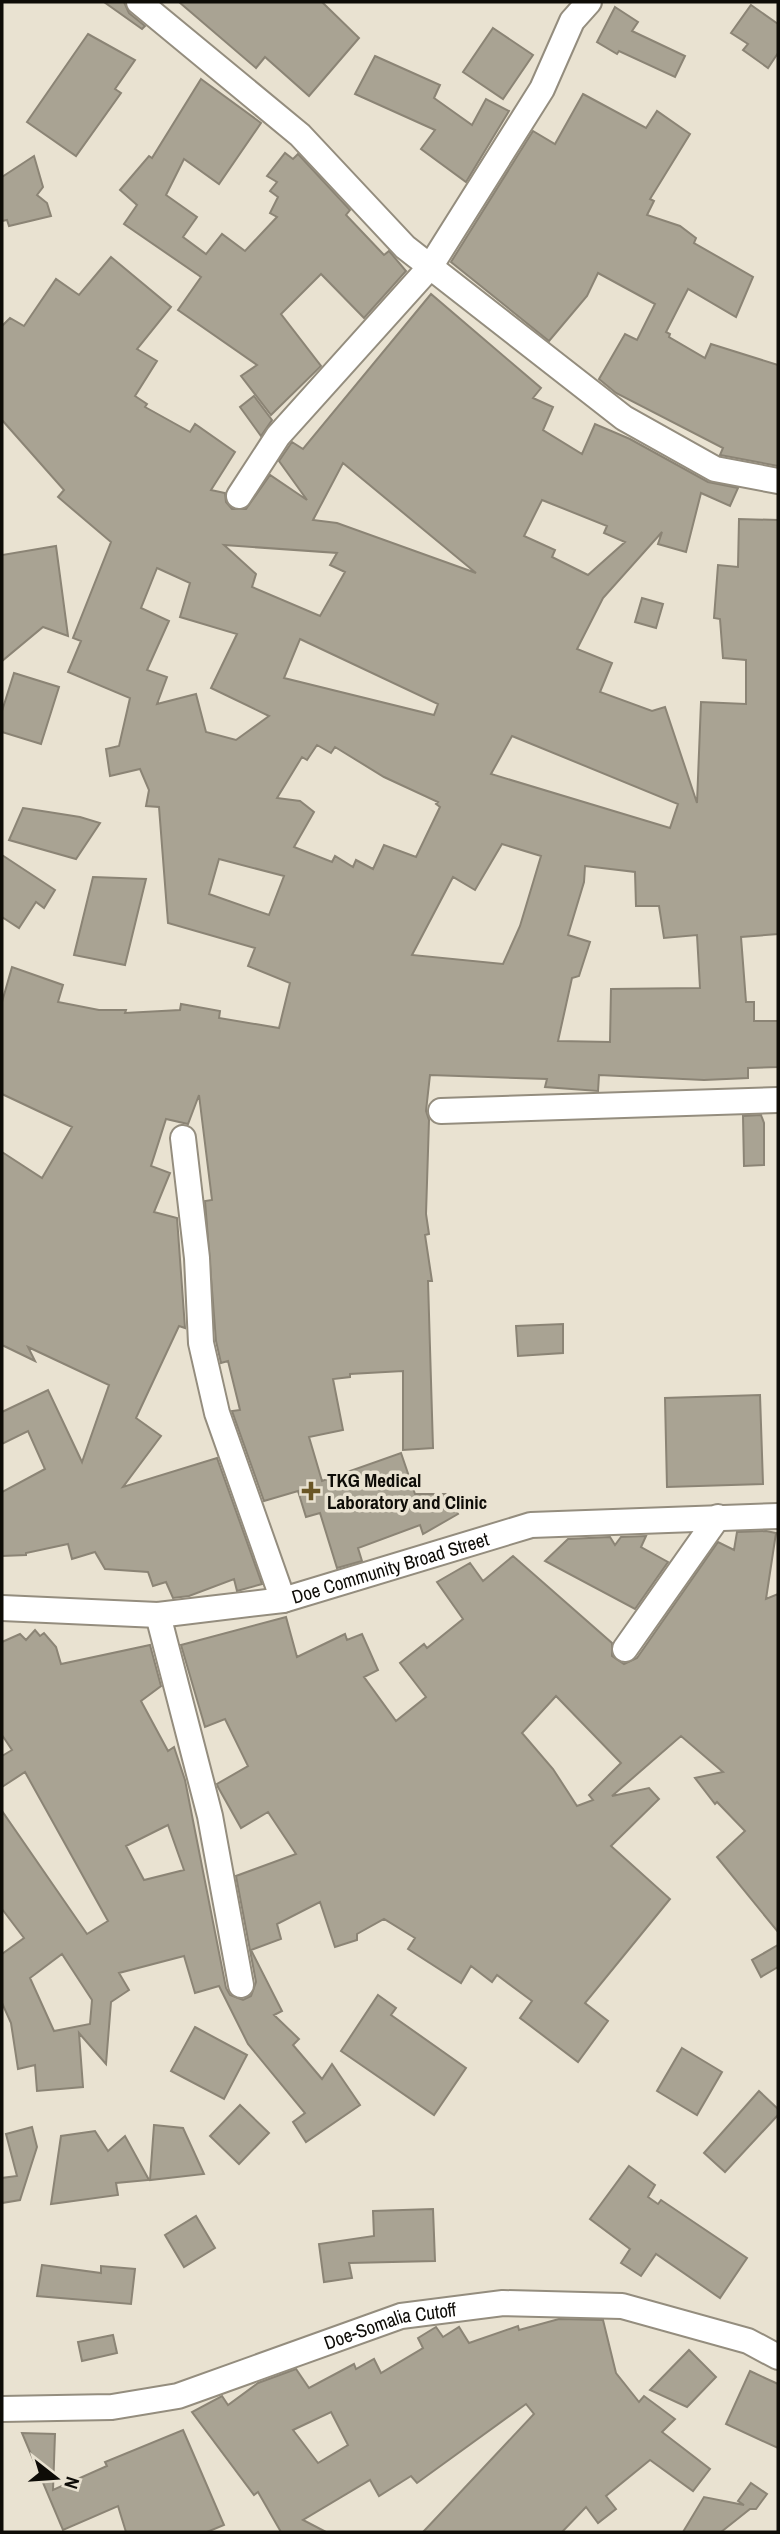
<svg xmlns="http://www.w3.org/2000/svg" width="780" height="2534" viewBox="0 0 780 2534" font-family="'Archivo Narrow',sans-serif">
<style>
.building{fill:#a9a393;stroke:#8b8475;stroke-width:2;fill-rule:evenodd}
.lines{fill:none;stroke-linecap:round;stroke-linejoin:round}
.minor-casing{stroke:#948d7e;stroke-width:28}
.minor{stroke:#fff;stroke-width:24}
.poi-dot{fill:#6a5625;stroke:#e9e2d1;stroke-width:2.5}
.labels{text-anchor:middle;stroke-width:7;stroke-linejoin:round;paint-order:stroke}
.poi-label{font-size:19px;font-weight:bold;fill:#0e0c07;stroke:#e9e2d1;text-anchor:start}
.street-label{font-size:19px;fill:#0e0c07;stroke:#e9e2d1}
</style>
<rect width="100%" height="100%" fill="#e9e2d1"/>
<!-- building -->
<g class="building">
<polygon points="104,2 124,2 129,13 145,26 142,29"/>
<polygon points="179,2 322,2 359,38 309,96 265,57 256,68"/>
<polygon points="751,5 778,24 778,53 768,68 743,50 748,44 731,33"/>
<polygon points="615,7 638,22 632,31 685,56 675,77 619,51 617,54 597,42"/>
<polygon points="493,28 533,55 503,99 463,72"/>
<polygon points="88,34 135,60 115,89 121,93 76,156 27,122"/>
<polygon points="375,56 440,85 434,98 472,125 486,99 509,111 466,182 421,149 435,130 355,94"/>
<polygon points="201,79 261,123 219,184 184,159 166,195 197,217 183,237 206,254 222,234 245,251 277,217 270,213 278,197 270,191 277,182 267,176 285,153 293,159 298,154 350,210 346,215 384,255 389,251 406,271 364,318 321,274 281,314 321,366 271,415 241,376 257,365 178,310 201,277 124,224 137,205 120,190 149,156 152,158"/>
<polygon points="583,94 646,128 657,111 690,134 650,199 654,201 647,215 680,226 696,238 694,243 753,277 736,317 688,289 666,332 670,334 669,337 705,358 711,344 778,365 778,466 720,455 723,448 616,393 599,379 625,334 637,340 655,304 598,273 587,296 549,341 451,262 533,131 555,144"/>
<polygon points="34,156 43,187 37,195 47,203 51,216 9,226 7,220 2,221 2,177"/>
<path d="M111,257l60,50 -34,42 20,12 -22,35 12,8 -2,3 45,25 5,-8 40,28 -24,38 14,3 1,9 6,7h14l24,-34 37,25 -28,-39 13,-19 11,7 128,-155 110,94 -8,10 20,9 -10,23 39,24 13,-30 35,15 78,43 30,6 -8,18 -29,-13 -15,59 -28,-8 4,-12 -59,66 -26,51 35,14 -12,29 52,19 13,-4 32,96 4,-101 45,2v-44l-23,-2 -3,-39 -6,-1 4,-53 20,2 1,-48 39,1v414l-37,3 5,65h8v19h24v46l-30,1v10l-44,2 -105,-5 -1,16 -53,-4 2,-8 -117,-4 -4,36 3,9 -3,94 3,20 -4,1 7,46h-4l5,167 -30,2v-79l-53,3v3l-17,2 10,51 -34,7 13,44 79,-28 14,41h31l12,20 -35,20 -3,-9 -62,23 4,13 -25,7 -17,-55 -14,4 -8,-26 -34,10 -32,-90 8,-1 -12,-49 -7,2 -5,-22 -11,-140 7,-1 -13,-105 -11,29 -22,-5 -15,47 19,7 -16,39 23,6 8,110 -6,-2 -43,92 25,18 -38,51 94,-29 45,126 -25,7 -3,-12 -45,17 -16,2 -7,-16 -13,4 -5,-14 -43,-3 -10,-17 -23,7 -4,-15 -42,9v2l-24,1v-64l43,-23 -17,-38 -26,13v-32l46,-22 34,72 27,-77 -81,-38 7,14 -33,-16v-193l40,26 30,-51 -70,-33v-92l10,-35 51,18 -5,17 41,8h27l-1,3 55,-3 1,-6 39,7 -1,7 60,10 11,-45 -42,-17 7,-18 -87,-25 -9,-116 -13,-1 3,-16 -9,-21 -30,7 -4,-27 13,-3 11,-48 -62,-26 13,-31 -8,-3 38,-96 -53,-45 6,-7 -62,-70v-94l8,-8 14,8 32,-47 23,16zM343,463l133,110 -139,-50 -24,-3zM542,500l65,26 -3,7 21,9 -37,33 -36,-18 3,-7 -31,-14zM224,545l113,8 -7,12 15,7 -25,44 -68,-29 4,-13zM157,568l33,15 -10,34 57,17 -26,54 58,28 -33,24 -30,-8 -10,-38 -39,10 10,-27 -20,-7 22,-49 -28,-13zM300,639l138,65 -4,11 -150,-37zM512,736l166,68 -8,24 -179,-54zM317,745l14,8 4,-6 49,30 54,25 -2,2 4,3 -24,50 -32,-12 -11,24 -17,-9 -3,7 -18,-11 -3,6 -38,-15 20,-35 -14,-11 -23,-3 25,-41 5,3zM502,844l39,12 -21,70 -17,38 -91,-9 41,-78 22,13zM219,859l65,17 -15,39 -60,-21zM585,866l50,6 1,34h23l5,32 33,-3 3,53 -89,1 -1,53 -52,-1 14,-63 7,-2 11,-34 -22,-7 16,-53z"/>
<polygon points="254,396 272,420 261,436 240,407"/>
<polygon points="56,546 68,636 43,627 2,661 2,555"/>
<polygon points="642,598 663,604 656,628 635,622"/>
<polygon points="14,673 59,687 41,744 2,732 2,711"/>
<polygon points="23,808 80,817 100,823 76,859 9,840"/>
<polygon points="2,855 55,890 44,908 36,902 19,928 2,917"/>
<polygon points="93,877 146,879 125,965 74,955"/>
<polygon points="761,1115 764,1123 764,1165 744,1166 743,1116"/>
<polygon points="563,1324 563,1353 518,1356 516,1326"/>
<polygon points="760,1395 763,1484 667,1487 665,1398"/>
<path d="M766,1531l10,2 -10,66 12,-5v338l-61,-75 28,-26 -28,-29 -2,2 -20,-26 28,-6 -42,-36 -69,60 37,-8 10,11 -48,47 59,53 -85,104 23,18 -30,41 -58,-44 12,-17 -35,-26 -5,7 -21,-16 -10,17 -53,-34 7,-11 -31,-19 -27,15v6l-22,7 -15,-45 -43,22 4,15 -30,11 31,61 -8,4 25,24 -6,6 29,34 10,-15 28,41 -54,37 -13,-20 12,-9 -57,-69 -29,-58 -24,7 -11,-37 -65,17 10,17 -18,12 -5,62 -27,-31 4,54 -46,4 -2,-26 -17,4 -7,-46 -9,-20v-49l22,-16 -22,-29v-98l85,123 21,-13 -83,-149 -23,15v-31l10,-6 -10,-15v-93l18,-8 6,6 9,-10 5,6 4,-3 12,14 5,17 89,-19 11,41 -20,15 27,50 6,-4 11,33 41,208 4,7 13,5 8,-4 5,-14 -20,-106 60,-22 -28,-42 -27,16 -23,-41 -1,-3 31,-18 -23,-47 -20,8 -24,-82 105,-28 11,40 48,-23 2,6 15,-6 16,36 -14,7 32,44 30,-24 -26,-34 24,-19 3,4 36,-29 -26,-37 33,-19 13,18 30,-25 99,87v13l12,8 13,-6 81,-116 16,8 3,-18zM556,1696l65,67 -32,32 4,5 -16,6 -24,-37 -31,-36zM168,1825l16,45 -40,10 -18,-34zM62,1954l30,46 -2,24 -36,7 -24,-53z"/>
<polygon points="646,1536 641,1547 668,1562 635,1609 545,1561 568,1539 610,1537 615,1545 621,1537"/>
<polygon points="778,1945 778,1967 761,1977 752,1960"/>
<polygon points="378,1995 396,2008 391,2015 466,2068 434,2115 341,2051"/>
<polygon points="195,2027 247,2055 224,2099 171,2071"/>
<polygon points="682,2048 722,2072 697,2115 657,2091"/>
<polygon points="759,2091 778,2109 778,2115 725,2172 704,2153"/>
<polygon points="240,2105 269,2133 239,2164 210,2136"/>
<polygon points="154,2125 183,2128 204,2174 150,2180"/>
<polygon points="32,2127 37,2147 20,2200 2,2203 2,2178 17,2176 6,2134"/>
<polygon points="95,2131 108,2151 125,2136 149,2180 116,2183 118,2195 51,2204 61,2136"/>
<polygon points="629,2166 655,2185 648,2197 658,2204 661,2200 747,2258 720,2298 656,2254 641,2276 621,2263 630,2249 590,2219"/>
<polygon points="433,2209 435,2261 349,2263 352,2278 324,2282 319,2244 374,2236 373,2211"/>
<polygon points="196,2216 215,2248 184,2267 165,2235"/>
<polygon points="42,2265 101,2273 101,2266 135,2269 131,2304 37,2296"/>
<path d="M559,2319l44,1 13,53 23,29 5,-6 31,23 -13,13 48,37 -17,22 -43,-31 -44,36 10,13 -18,14 -12,-16 -24,25h-139l111,-118 -8,-10 -109,79 -6,-7 -32,20 -9,-16 -67,40 23,12h-45l-23,-40 -4,3 -62,-83 30,-16 6,9 30,-22 38,-14 13,19 45,-24 2,5 18,-10 7,14 42,-25 -5,-10 18,-11 7,10 16,-10 10,16 49,-17 1,4zM331,2412l17,33 -30,18 -25,-33z"/>
<polygon points="113,2335 117,2353 82,2361 78,2342"/>
<polygon points="689,2350 716,2377 687,2407 650,2390"/>
<polygon points="750,2371 778,2384 778,2448 726,2424"/>
<polygon points="183,2430 224,2525 207,2532 126,2532 118,2506 63,2530 22,2433 55,2434 53,2490 107,2466 105,2462"/>
<polygon points="751,2483 767,2494 756,2509 750,2509 721,2532 683,2532 704,2497 744,2505 738,2501"/>
</g>
<g class="lines">
<defs>
<g id="minor">
<polyline points="139,2 300,135 405,247 624,418 715,469 778,481"/>
<polyline points="239,496 278,436 430,267 542,89 572,21 589,2"/>
<polyline points="441,1111 778,1100"/>
<polyline points="183,1138 197,1258 201,1343 217,1413 283,1600"/>
<path id="s1" d="M2,1608l156,7 125,-15 248,-75 247,-9"/>
<polyline points="158,1615 210,1816 241,1985"/>
<polyline points="625,1649 718,1517"/>
<path id="s2" d="M2,2409l110,-2 66,-11 223,-80 102,-13 119,3 126,35 30,16"/>
</g>
</defs>
<!-- minor casing -->
<use href="#minor" class="minor-casing"/>
<!-- minor -->
<use href="#minor" class="minor"/>
</g>
<!-- markers -->
<path class="poi-dot" d="M307.5 1480.5h7v7h7v7h-7v7h-7v-7h-7v-7h7z"/>
<g class="labels">
<!-- poi labels -->
<g class="poi-label">
<text x="327" y="1487">TKG Medical<tspan x="327" dy="22">Laboratory and Clinic</tspan></text>
</g>
<!-- street labels -->
<g class="street-label">
<text dy="7" stroke="none"><textPath href="#s1" startOffset="394">Doe Community Broad Street</textPath></text>
<text dy="7" stroke="none"><textPath href="#s2" startOffset="401">Doe-Somalia Cutoff</textPath></text>
</g>
</g>
<!-- border -->
<rect width="780" height="2534" fill="none" stroke="#0e0c07" stroke-width="7"/>
<!-- north arrow -->
<g transform="translate(56 2478) rotate(107)" stroke="#e9e2d1" stroke-width="5" paint-order="stroke">
<path d="M0-5L12 26L0 18L-12 26Z" fill="#0e0c07"/>
<text y="-10" font-size="19" font-weight="bold" text-anchor="middle" fill="#0e0c07">N</text>
</g>
</svg>
